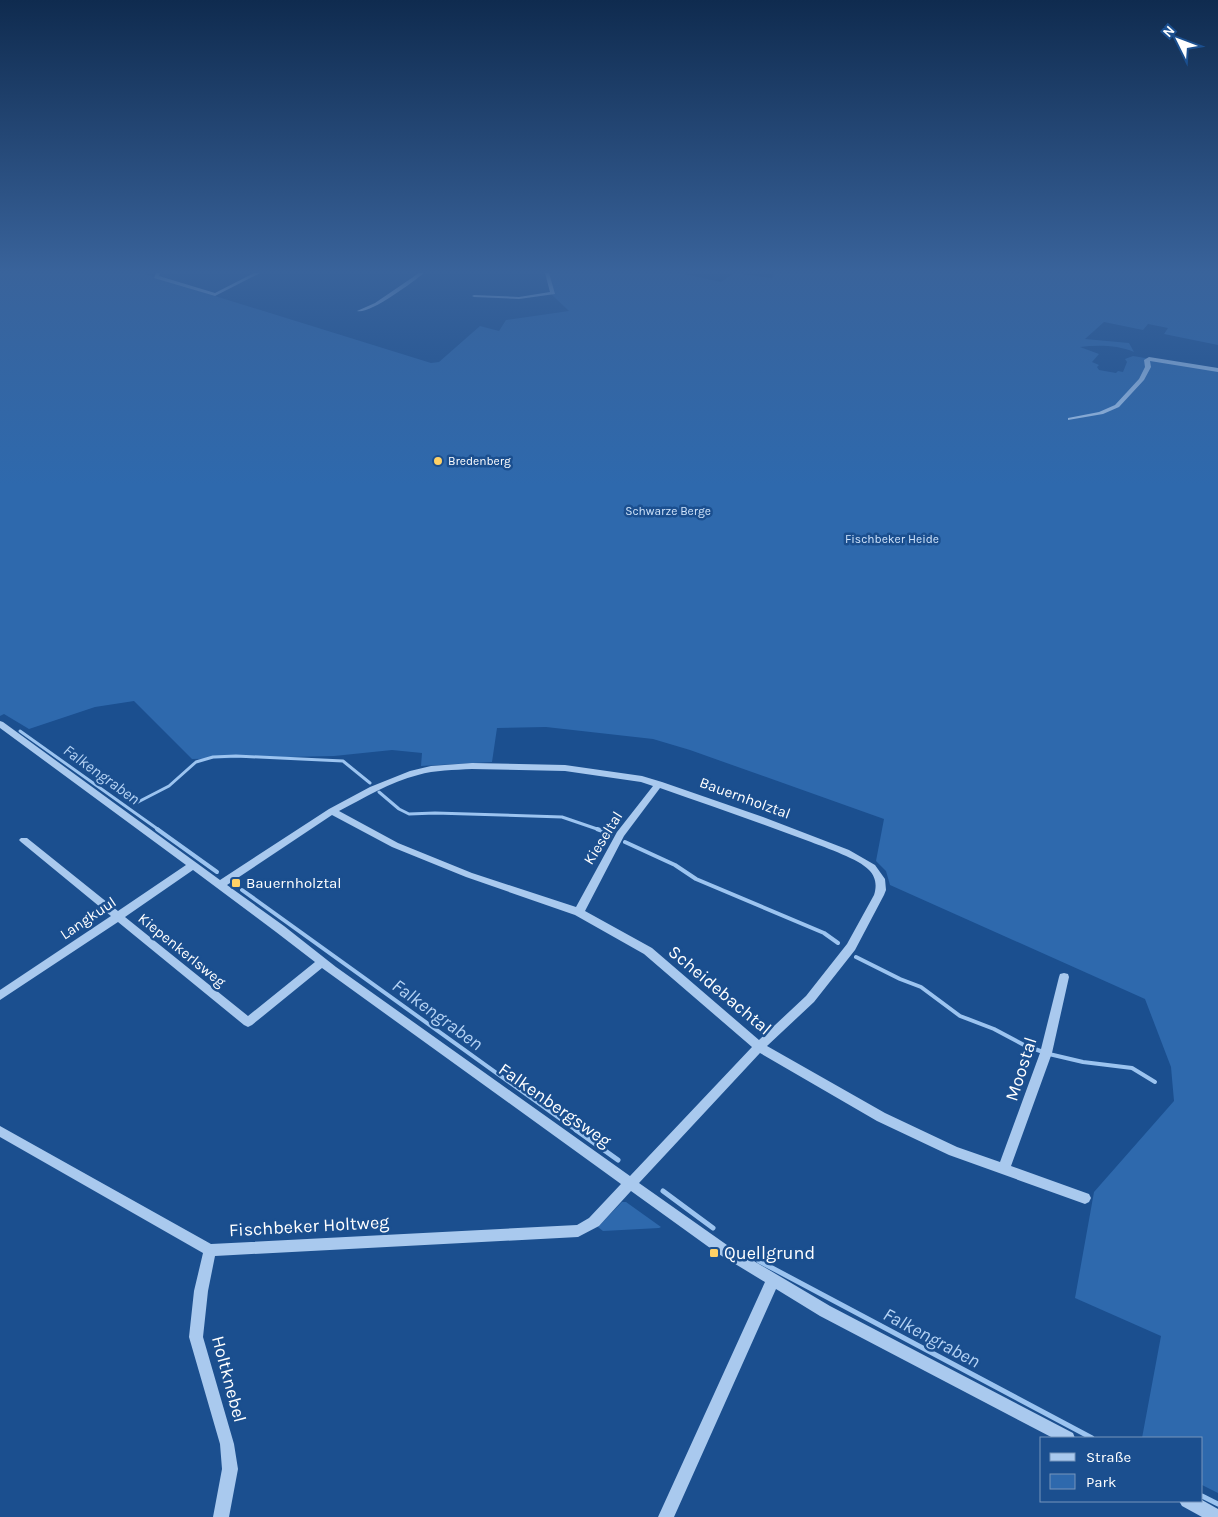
<svg xmlns="http://www.w3.org/2000/svg" width="1218" height="1517" viewBox="0 0 1218 1517" font-family="Karla,sans-serif">
<style>
.green{fill:#2e69ad}
.lines{fill:none;stroke-linecap:round;stroke-linejoin:round}
.stream-far2{stroke:#9cc4f0;stroke-width:3}
.stream-far1{stroke:#9cc4f0;stroke-width:4}
.stream{stroke:#9cc4f0;stroke-width:5}
.minor{fill:#a9c9ee;fill-rule:evenodd}
.poi-dot{fill:#ffd166;stroke:#1b4f8f;stroke-width:2}
.labels{text-anchor:middle;stroke-width:5;stroke-linejoin:round;paint-order:stroke}
.far-poi-label{font-size:12px;fill:#fff;stroke:#1b4f8f;text-anchor:start}
.far-park-label{font-size:12px;fill:#cfe3fa;stroke:#1b4f8f}
.street-label{font-size:15px;fill:#fff;stroke:#1b4f8f}
.poi-label{font-size:15px;fill:#fff;stroke:#1b4f8f;text-anchor:start}
.water-label{font-size:16px;font-style:italic;fill:#b5d3f5;stroke:#1b4f8f}
.near-street-label{font-size:18px;fill:#fff;stroke:#1b4f8f}
.near-poi-label{font-size:18px;fill:#fff;stroke:#1b4f8f;text-anchor:start}
.near-water-label{font-size:19px;font-style:italic;fill:#b5d3f5;stroke:#1b4f8f}
</style>
<rect width="100%" height="100%" fill="#1b4f8f"/>
<!-- green -->
<g class="green">
<path d="M0,273h141l290,90 8,-1 41,-36 19,5 7,-11 63,-9 -17,-16 -7,-22h135l41,9 13,-9 38,5 2,-5h444v72l-54,-11 4,-6 -20,-4 -5,6 -39,-8 -19,17 44,4 5,9c-17,-7 -36,-7 -54,-5l19,7 -7,8 7,3 -2,2 2,3 17,3 2,-2 5,1 4,-10 -2,-3 8,-3 85,14v1123l-16,-8v-47h-60l19,-102 -86,-38 19,-106 80,-91 -3,-34 -26,-68 -255,-114 -4,-14 -10,-10 8,-42 -194,-69 -37,-11 -107,-12 -49,1 -5,34 -71,4 1,-13 -30,-3 -58,6 -142,3 -58,-58 -39,6 -66,22 -25,-15 -4,2z"/>
<polygon points="622,1202 626,1202 661,1227 659,1228 603,1231 598,1227"/>
</g>
<g class="lines">
<!-- stream-far2 -->
<g class="stream-far2">
<polyline points="20,731 159,830"/>
<polyline points="379,792 399,809 409,814 435,813 562,817 600,830"/>
<polyline points="138,802 169,786 196,762 213,757 236,756 343,761 370,783"/>
</g>
<!-- stream-far1 -->
<g class="stream-far1">
<polyline points="157,829 217,872"/>
<polyline points="597,829 611,834"/>
<polyline points="625,842 675,865 696,879 824,933 838,943"/>
<polyline points="242,890 577,1131"/>
<polyline points="856,957 900,979 921,987 960,1016 994,1029 1024,1045 1043,1052"/>
<polyline points="1049,1054 1083,1062 1132,1068 1155,1082"/>
</g>
<!-- stream -->
<g class="stream">
<polyline points="576,1130 618,1160"/>
<polyline points="663,1191 713,1228"/>
<polyline points="759,1261 1092,1438"/>
<polyline points="1202,1496 1218,1504"/>
</g>
<!-- minor -->
<g class="minor">
<polygon points="156,273 160,273 159,276 215,293 254,273 260,273 215,296 154,278"/>
<path d="M419,273h5c-11,9 -55,42 -67,38l18,-8z"/>
<polygon points="545,273 549,273 555,294 519,299 474,297 472,296 474,295 519,297 550,292"/>
<polygon points="1149,357 1218,368 1218,372 1150,361 1151,367 1144,380 1119,407 1103,414 1068,420 1068,418 1099,412 1115,405 1139,379 1145,367 1144,360"/>
<path d="M0,721l3,1 217,158 109,-71 41,-22 40,-16 21,-5 41,-3 93,2 77,11 20,6 101,35 86,33 26,15 10,14 1,11 -2,5 -29,55 -41,52 -47,44 118,67 72,34 43,15 40,-109 19,-76 1,-3 4,-1 4,1 1,3 -17,76 -41,113 78,28 2,4 -2,4 -4,2 -136,-49 -72,-34 -117,-68 -121,130 88,62 103,61 243,127 2,5h-22l-233,-122 -44,-27 -102,228h-16l107,-235 -48,-29 -86,-62 -32,35 -21,11 -363,19 -7,35 -5,46 31,107 4,25 -9,48h-16l9,-48 -2,-25 -31,-107 5,-46 9,-38 -203,-116v-11l211,118 366,-19 12,-7 32,-34 -299,-216 -70,57 -4,2 -4,-2 -126,-103 -118,78v-10l111,-74 -90,-74 -2,-2 2,-2h6l91,73 68,-46 -186,-137zM472,769l93,2 76,11 12,4 -36,46 -41,75 -104,-34 -74,-30 -59,-32c25,-13 51,-29 79,-36 17,-5 36,-5 54,-6zM660,788c51,18 101,35 151,54 15,6 48,17 58,28 7,7 8,16 5,25l-27,49 -41,52 -47,44 -107,-92 -67,-37 39,-75zM332,815l60,32 74,30 109,38 69,39 108,93 -122,129 -294,-209 -52,-41 -57,-41zM193,870l83,62 39,30 -67,54 -123,-99z"/>
<polygon points="1202,1500 1218,1509 1218,1517 1202,1517 1182,1506 1179,1501"/>
</g>
</g>
<!-- sky -->
<linearGradient id="sky" x2="0" y2="1"><stop stop-color="#0f2b4f"/><stop offset="0.56" stop-color="#39639b"/><stop offset="1" stop-color="#39639b" stop-opacity="0"/></linearGradient>
<rect width="1218" height="485" fill="url(#sky)"/>
<!-- markers -->
<g class="poi-dot">
<circle cx="438" cy="461" r="5"/>
<rect x="231" y="878" width="10" height="10" rx="2.5"/>
<rect x="709" y="1248" width="10" height="10" rx="2.5"/>
</g>
<g class="labels">
<!-- far-poi labels -->
<g class="far-poi-label">
<text x="448" y="465">Bredenberg</text>
</g>
<!-- far-park labels -->
<g class="far-park-label">
<text x="668" y="515">Schwarze Berge</text>
<text x="892" y="543">Fischbeker Heide</text>
</g>
<!-- street labels -->
<g class="street-label">
<text transform="translate(745 798) rotate(20)" y="5">Bauernholztal</text>
<text transform="translate(603 838) rotate(-58)" y="5">Kieseltal</text>
<text transform="translate(88 918) rotate(-34)" y="5">Langkuul</text>
<text transform="translate(182 950) rotate(39)" y="5">Kiepenkerlsweg</text>
</g>
<!-- poi labels -->
<g class="poi-label">
<text x="246" y="888">Bauernholztal</text>
</g>
<!-- water labels -->
<g class="water-label">
<text transform="translate(102 774) rotate(36)" y="6">Falkengraben</text>
</g>
<!-- near-street labels -->
<g class="near-street-label">
<text transform="translate(720 990) rotate(40)" y="6">Scheidebachtal</text>
<text transform="translate(1021 1069) rotate(-72)" y="6">Moostal</text>
<text transform="translate(555 1105) rotate(35)" y="6">Falkenbergsweg</text>
<text transform="translate(309 1226) rotate(-3)" y="6">Fischbeker Holtweg</text>
<text transform="translate(229 1379) rotate(75)" y="6">Holtknebel</text>
</g>
<!-- near-poi labels -->
<g class="near-poi-label">
<text x="724" y="1259">Quellgrund</text>
</g>
<!-- near-water labels -->
<g class="near-water-label">
<text transform="translate(438 1014) rotate(36)" y="7">Falkengraben</text>
<text transform="translate(932 1337) rotate(28)" y="7">Falkengraben</text>
</g>
</g>
<!-- legend -->
<rect x="1040" y="1437" width="162" height="65" fill="#1b4f8f" stroke="#7695bc"/>
<rect x="1050" y="1453" width="25" height="8" fill="#a9c9ee" stroke="#7695bc"/>
<text x="1086" y="1462" font-size="15" fill="#ffffff">Straße</text>
<rect x="1050" y="1474" width="25" height="15" fill="#2e69ad" stroke="#7695bc"/>
<text x="1086" y="1487" font-size="15" fill="#ffffff">Park</text>
<!-- north arrow -->
<g transform="translate(1178 40) rotate(312)" stroke="#1b4f8f" stroke-width="4" paint-order="stroke">
<path d="M0-4L9 19L0 12L-9 19Z" fill="#ffffff"/>
<text y="-8" font-size="14" font-weight="bold" text-anchor="middle" fill="#ffffff">N</text>
</g>
</svg>
